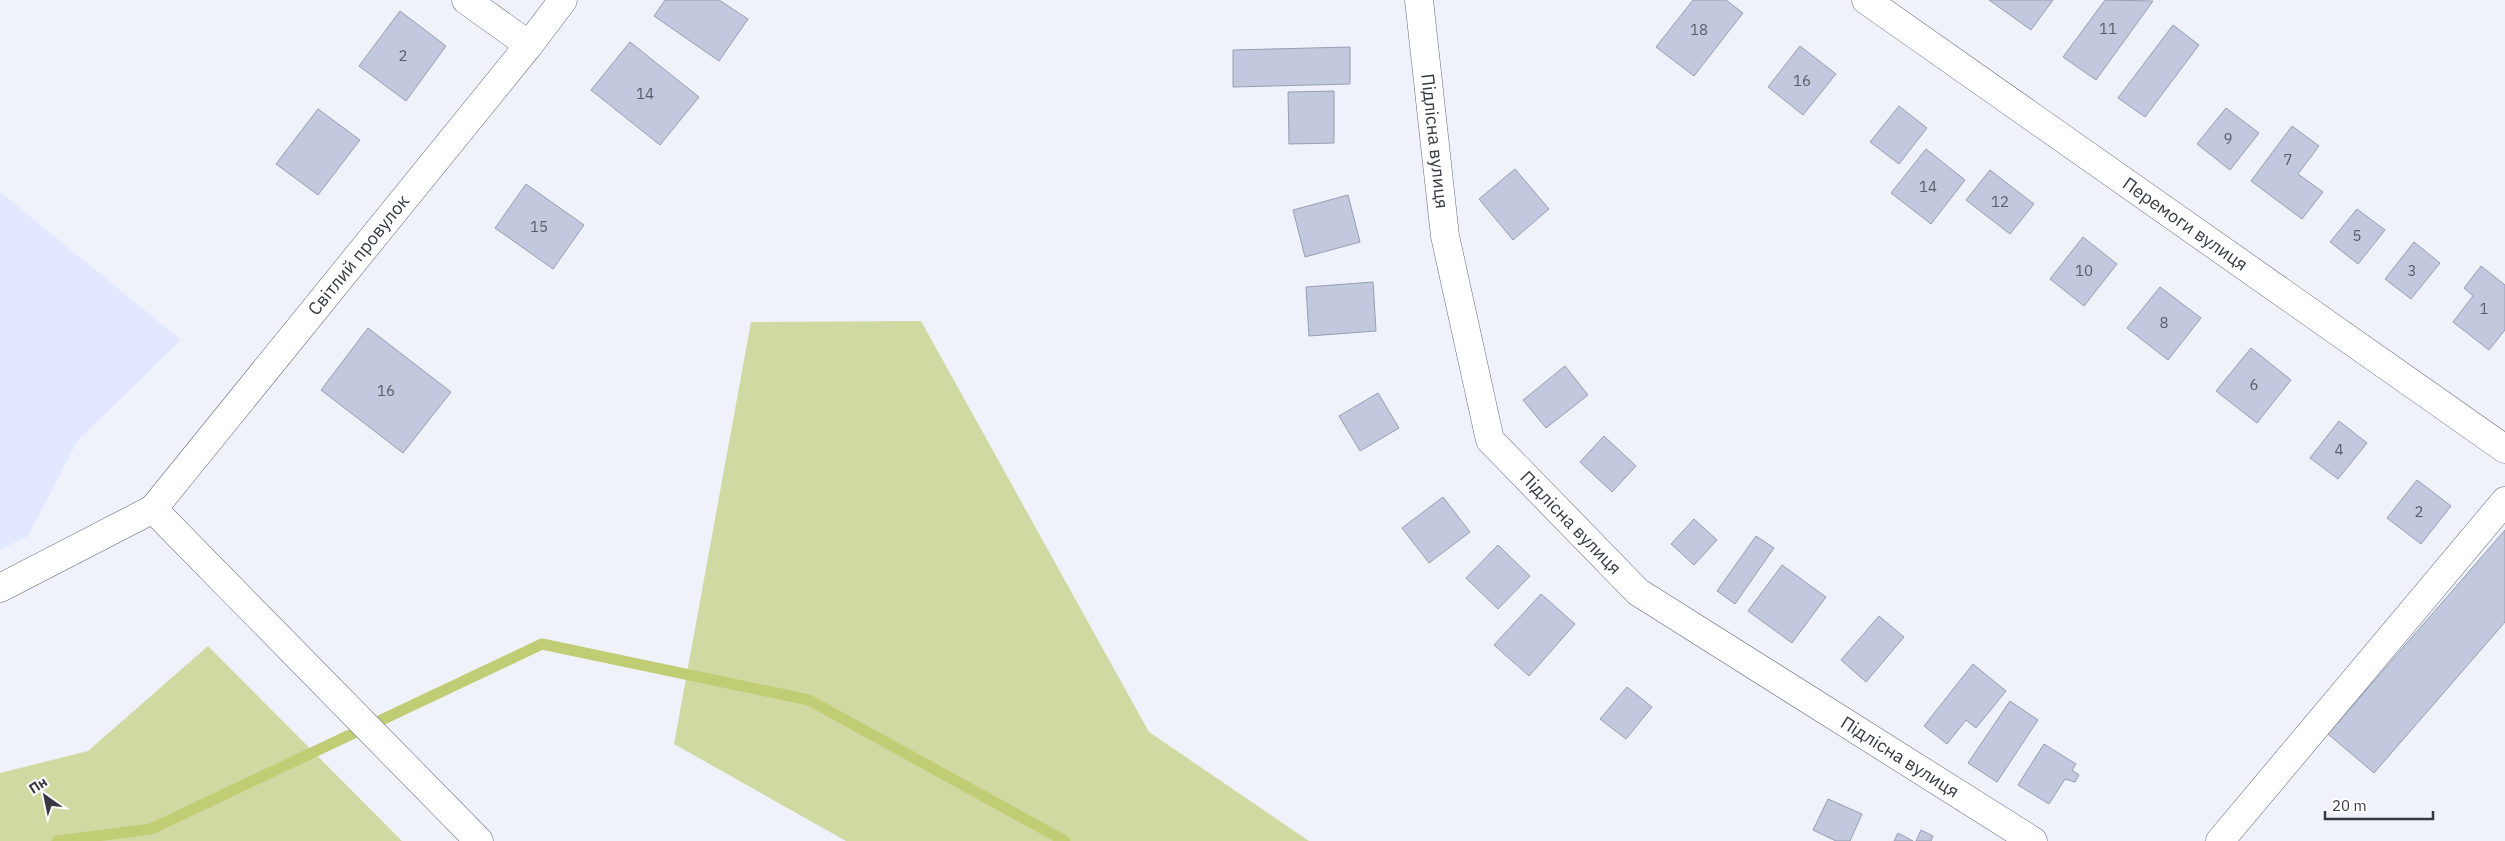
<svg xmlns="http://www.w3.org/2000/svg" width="2505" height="841" viewBox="0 0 2505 841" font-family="'IBM Plex Sans',sans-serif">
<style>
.built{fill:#e1e8ff}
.green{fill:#cfd9a1}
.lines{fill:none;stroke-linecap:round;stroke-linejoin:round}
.stream{stroke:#c0cd74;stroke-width:11}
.building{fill:#c2c8dd;stroke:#979eb1}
.minor-casing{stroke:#62687a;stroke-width:29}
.minor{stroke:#fff;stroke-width:28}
.labels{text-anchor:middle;stroke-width:4;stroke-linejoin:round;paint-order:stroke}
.number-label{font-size:15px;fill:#595d68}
.street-label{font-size:18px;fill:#363941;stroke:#fff}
</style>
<rect width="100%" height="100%" fill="#f0f2fb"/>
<!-- built -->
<polygon class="built" points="0,192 181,340 78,440 28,536 0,550"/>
<!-- green -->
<g class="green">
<polygon points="921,321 1149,732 1309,841 846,841 674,744 751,322"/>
<polygon points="208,646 402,841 0,841 0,773 88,751"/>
</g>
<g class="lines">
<!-- stream -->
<polyline class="stream" points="57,841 151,829 542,644 809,700 1065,841"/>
</g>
<!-- building -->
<g class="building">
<polygon points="665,0 719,0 748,19 719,61 654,16"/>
<polygon points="1693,0 1726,0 1743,13 1694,76 1656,47"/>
<polygon points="1989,0 2053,0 2031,30"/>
<polygon points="2105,0 2153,1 2096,80 2063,57"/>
<polygon points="400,11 446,46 406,101 359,66"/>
<polygon points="2173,25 2199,45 2145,117 2118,98"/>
<polygon points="630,42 699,97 660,145 591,90"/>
<polygon points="1800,46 1836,74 1803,115 1768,87"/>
<polygon points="1350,47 1350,84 1233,87 1233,50"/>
<polygon points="1334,91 1334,143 1289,144 1288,92"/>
<polygon points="1899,106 1927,128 1899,164 1870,142"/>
<polygon points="2226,108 2259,133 2230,170 2197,144"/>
<polygon points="318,109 360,140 318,195 276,164"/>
<polygon points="2292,126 2319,146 2298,174 2323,192 2302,219 2251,181"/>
<polygon points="1926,149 1965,180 1931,224 1891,193"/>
<polygon points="1515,169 1549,209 1513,240 1479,199"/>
<polygon points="1990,170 2034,204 2010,234 1966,200"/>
<polygon points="526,184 584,225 553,269 495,228"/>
<polygon points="1348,195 1360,242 1305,257 1293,210"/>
<polygon points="2357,209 2385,230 2358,264 2330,242"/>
<polygon points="2083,237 2117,264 2084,306 2050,279"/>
<polygon points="2414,242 2440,263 2411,299 2385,279"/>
<polygon points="2481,266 2505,285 2505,330 2489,350 2453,322 2473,296 2464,288"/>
<polygon points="1373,282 1376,331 1309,336 1306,287"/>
<polygon points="2160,287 2201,318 2168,360 2127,328"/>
<polygon points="368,328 451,392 403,453 321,390"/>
<polygon points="2251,348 2291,380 2257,423 2216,391"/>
<polygon points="1565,366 1588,395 1546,428 1523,400"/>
<polygon points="1378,393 1399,428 1360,451 1339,416"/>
<polygon points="2339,421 2367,443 2338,479 2310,458"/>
<polygon points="1604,436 1636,466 1612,492 1580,462"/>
<polygon points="2417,480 2451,506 2421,544 2387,518"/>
<polygon points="1443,497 1470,532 1429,563 1402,528"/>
<polygon points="1694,519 1717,540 1694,565 1671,544"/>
<polygon points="2505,530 2505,622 2374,773 2328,734"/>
<polygon points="1756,536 1774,548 1735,604 1717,591"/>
<polygon points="1498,545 1530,576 1498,609 1466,578"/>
<polygon points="1782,565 1826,597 1792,643 1748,611"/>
<polygon points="1541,594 1575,624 1529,676 1494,645"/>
<polygon points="1879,616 1904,637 1866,682 1841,660"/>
<polygon points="1973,664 2006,691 1976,728 1966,720 1947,744 1924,726"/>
<polygon points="1627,687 1652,707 1626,739 1600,719"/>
<polygon points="2010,701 2038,720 1997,782 1968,763"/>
<polygon points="2044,744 2076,764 2072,770 2079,775 2075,782 2065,779 2049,804 2018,785"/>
<polygon points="1828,799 1862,814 1850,841 1836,841 1813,830"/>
<polygon points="1921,830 1933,836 1931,841 1916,841"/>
<polygon points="1898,833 1913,841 1894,841"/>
</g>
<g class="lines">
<defs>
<g id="minor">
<polyline points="466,0 529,45"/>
<path id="s1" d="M1419,0l26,236 45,204 148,152 395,249"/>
<path id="s2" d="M1866,0l639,449"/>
<polyline points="153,509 479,841"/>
<path id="s3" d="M0,588l153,-79 376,-464 34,-45"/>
<polyline points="2220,841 2505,501"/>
</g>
</defs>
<!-- minor casing -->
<use href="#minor" class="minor-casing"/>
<!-- minor -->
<use href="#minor" class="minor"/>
</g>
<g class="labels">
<!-- number labels -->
<g class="number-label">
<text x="2108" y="34">11</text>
<text x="1699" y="35">18</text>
<text x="403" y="61">2</text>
<text x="1802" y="86">16</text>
<text x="645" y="99">14</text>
<text x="2228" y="144">9</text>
<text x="2288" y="165">7</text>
<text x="1928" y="192">14</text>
<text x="2000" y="207">12</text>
<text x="539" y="232">15</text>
<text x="2357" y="241">5</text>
<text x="2084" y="276">10</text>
<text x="2412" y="276">3</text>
<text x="2484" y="314">1</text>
<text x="2164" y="328">8</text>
<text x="2254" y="390">6</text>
<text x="386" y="396">16</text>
<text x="2339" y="455">4</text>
<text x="2419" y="517">2</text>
</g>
<!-- street labels -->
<g class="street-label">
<text dy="6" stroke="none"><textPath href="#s1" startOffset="142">Підлісна вулиця</textPath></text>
<text dy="6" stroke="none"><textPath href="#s2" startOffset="390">Перемоги вулиця</textPath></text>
<text dy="6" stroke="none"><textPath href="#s3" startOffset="499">Світлий провулок</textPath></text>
<text dy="6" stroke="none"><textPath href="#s1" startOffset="562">Підлісна вулиця</textPath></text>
<text dy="6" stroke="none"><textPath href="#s1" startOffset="968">Підлісна вулиця</textPath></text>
</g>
</g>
<!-- north arrow -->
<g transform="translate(45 796) rotate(327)" stroke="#ffffff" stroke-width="4" paint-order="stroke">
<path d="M0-4L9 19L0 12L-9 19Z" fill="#363941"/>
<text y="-8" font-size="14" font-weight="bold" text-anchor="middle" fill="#363941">Пн</text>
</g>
<!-- scale -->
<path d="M2325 811v8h108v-8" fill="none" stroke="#363941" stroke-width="2.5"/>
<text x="2332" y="811" font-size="15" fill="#363941" stroke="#ffffff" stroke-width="4" paint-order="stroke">20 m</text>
</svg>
